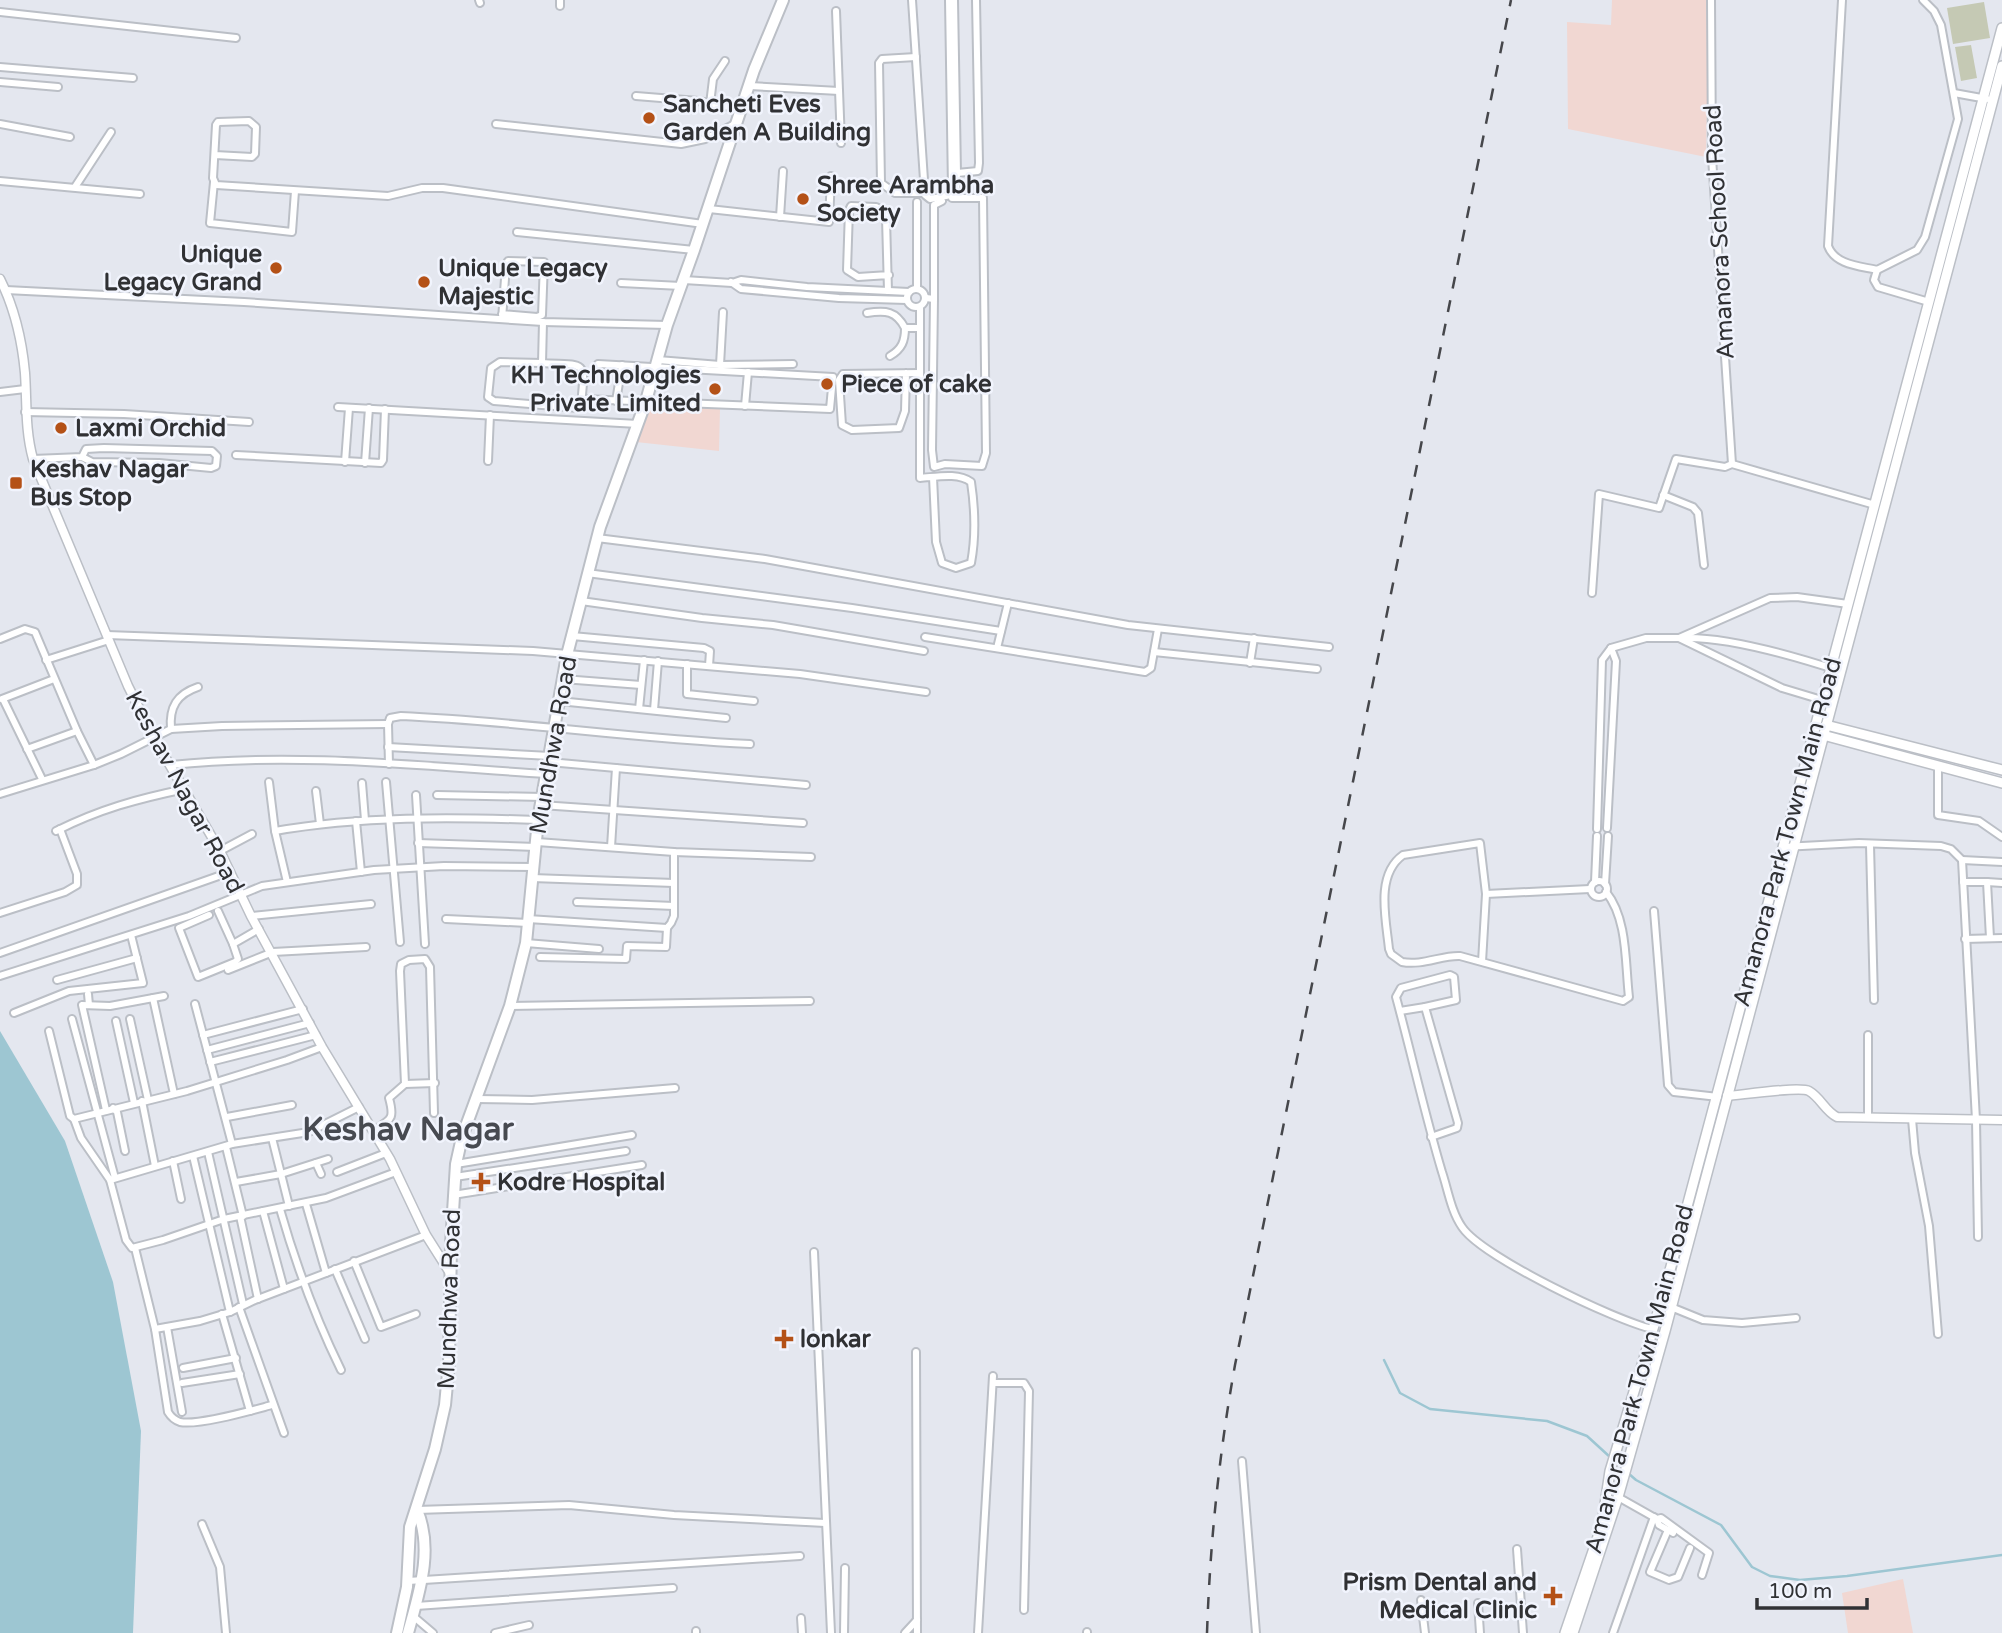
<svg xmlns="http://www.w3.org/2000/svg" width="2002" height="1633" viewBox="0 0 2002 1633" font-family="'Varela Round',sans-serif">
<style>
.commercial{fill:#f1d7d2}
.green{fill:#c5c9b4}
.water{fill:#9dc6d2}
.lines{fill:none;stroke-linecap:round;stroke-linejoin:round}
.stream{stroke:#9dc6d2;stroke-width:2.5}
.minor-casing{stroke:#bbbfc6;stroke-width:10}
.tertiary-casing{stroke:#bbbfc6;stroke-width:11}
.secondary-casing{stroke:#bbbfc6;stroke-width:12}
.primary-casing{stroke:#bbbfc6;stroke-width:14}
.minor{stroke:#fff;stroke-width:6}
.tertiary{stroke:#fff;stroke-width:8}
.secondary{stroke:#fff;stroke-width:9}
.primary{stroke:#fff;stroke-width:10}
.rail{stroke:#46474b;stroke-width:2.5;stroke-dasharray:12 12;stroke-linecap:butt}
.poi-dot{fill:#b45117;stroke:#f1f4fd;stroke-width:2.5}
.labels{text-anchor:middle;stroke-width:5;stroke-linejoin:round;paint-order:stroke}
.poi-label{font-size:24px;font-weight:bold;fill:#303134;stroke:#f1f4fd;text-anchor:start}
.street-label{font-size:24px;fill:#303134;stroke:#f1f4fd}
.district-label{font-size:32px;font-weight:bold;fill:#474a51;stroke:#f1f4fd}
</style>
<rect width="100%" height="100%" fill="#e4e7ef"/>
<!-- commercial -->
<g class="commercial">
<polygon points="1612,0 1706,0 1708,48 1706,157 1568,129 1567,22 1611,25"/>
<polygon points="650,402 720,408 719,451 636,442"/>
<polygon points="1903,1579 1913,1633 1848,1633 1842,1593"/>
</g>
<!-- green -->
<g class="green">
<polygon points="1984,2 1990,38 1953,44 1947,8"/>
<polygon points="1971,45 1977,78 1961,81 1955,47"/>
</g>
<!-- water -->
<polygon class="water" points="0,1031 65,1141 113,1282 141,1431 133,1633 0,1633"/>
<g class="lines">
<!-- stream -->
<g class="stream">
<polyline points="1384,1360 1400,1393 1430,1409 1547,1421 1587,1436 1610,1457"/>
<polyline points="1628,1473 1636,1480 1721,1525 1752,1567 1770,1576 1800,1580 1847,1576 2002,1555"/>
</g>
<defs>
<g id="minor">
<polyline points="479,0 480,3"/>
<polyline points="912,0 925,195 930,199 951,195 952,189 949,0"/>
<polyline points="1711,0 1712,157 1732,464"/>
<path d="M1842,0l-14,246c7,19 32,20 49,24l40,-20 8,-13 33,-118 -17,-94 -7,-14 -11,-11"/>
<polyline points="560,6 560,0"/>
<polyline points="836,11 841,143"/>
<polyline points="0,12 236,38"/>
<polyline points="916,57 882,59 879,63 881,183 895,193 925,193"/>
<polyline points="0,67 133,78"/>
<polyline points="0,82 58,87"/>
<polyline points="750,86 839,91"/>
<polyline points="1954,93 1987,99"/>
<polyline points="636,96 698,101 741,109"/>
<polyline points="710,104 713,79 725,61"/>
<polyline points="0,124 70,137"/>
<polyline points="496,124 681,144 705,139 735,124"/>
<polyline points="215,155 252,157 255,154 256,127 249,121 218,122 216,125 213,178 216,185 388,196 422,188 443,188 703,224"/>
<polyline points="957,173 978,171 979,163 976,0"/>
<polyline points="0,181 140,194"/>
<polyline points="214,182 210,223 292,232 295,191"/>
<polyline points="75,187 111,132"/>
<polyline points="952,198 956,198 957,173 954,0"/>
<polyline points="917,202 917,289"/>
<polyline points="709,209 829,222 831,176"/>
<polyline points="780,217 783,171"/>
<polyline points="517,232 694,250"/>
<polyline points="1877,270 1874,280 1878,287 1929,302"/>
<polyline points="684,280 732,283 741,280 807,287 909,292"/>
<polyline points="731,282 741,289 839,298 907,300"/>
<polyline points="621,283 681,286"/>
<circle cx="916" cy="298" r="9"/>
<polyline points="6,290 244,302 543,322 667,325"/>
<polyline points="888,291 886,218 884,211 876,207 851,206 849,210 847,270 858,277 889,275"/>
<polyline points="926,298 934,299 932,450 934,467 945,464 982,466 986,453 983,198 956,198"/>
<polyline points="934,299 934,205 942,201"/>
<path d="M920,307v171c16,-1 38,-6 51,4 4,27 5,54 0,81l-15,5 -14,-5 -6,-21 -3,-65"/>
<path d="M867,313c19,-3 29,-2 38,15h15"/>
<polyline points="502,319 506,265 508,261 544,262 542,315 537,317 502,314"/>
<path d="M890,356c12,-7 15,-15 15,-28"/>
<polyline points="658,360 720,365 793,364"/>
<path d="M542,363l-42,-1 -9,6 -3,29 6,4 85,7 2,-4c5,-46 5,-38 -39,-41l1,-41"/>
<polyline points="720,365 723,312"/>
<polyline points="906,373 905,411 899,428 852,430 842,425 839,380 843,374 920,373"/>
<polyline points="0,392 25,389"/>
<polyline points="582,399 830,409 833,377 598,364"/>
<polyline points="616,401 622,365"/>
<polyline points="745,406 748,372"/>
<polyline points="338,407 638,424"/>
<polyline points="25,412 124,414 249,422"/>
<polyline points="236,455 381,463 383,460 385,409"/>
<polyline points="33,459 82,457 92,462 159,463 211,468 216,466 217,456 212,451 104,448 86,449 82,457"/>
<polyline points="488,461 490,415"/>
<polyline points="345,462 349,408"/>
<polyline points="365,463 369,408"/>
<polyline points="1663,495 1693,507 1698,513 1704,565"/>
<polyline points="597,538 765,559 1128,625 1329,647"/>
<polyline points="587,573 852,608 1001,631"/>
<polyline points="1592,593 1599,494 1659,508 1676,459 1725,467 1732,464 1875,505"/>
<polyline points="581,601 702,618 773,625 924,651"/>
<polyline points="107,635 533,651 800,674 926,692"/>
<polyline points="572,636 704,648 710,651 709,666"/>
<polyline points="925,637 1145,672 1151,668 1158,629"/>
<polyline points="1679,638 1770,598 1797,597 1848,604"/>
<path d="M1685,638c44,-1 112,19 155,33"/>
<polyline points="0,639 25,629 35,632 77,731 94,765"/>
<polyline points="997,648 1008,603"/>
<polyline points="1154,652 1317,669"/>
<polyline points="46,660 109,640"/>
<polyline points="1250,663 1254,638"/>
<polyline points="687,664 687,694 754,701"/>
<polyline points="563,679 641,685"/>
<polyline points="2,699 54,679"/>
<polyline points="3,699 42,779"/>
<polyline points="559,701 726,718"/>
<polyline points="639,709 644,660"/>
<polyline points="654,710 658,661"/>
<path d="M171,729c-2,-22 6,-35 27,-42"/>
<polyline points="388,747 550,756"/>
<polyline points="27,749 77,731"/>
<polyline points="549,762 806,785"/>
<path d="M389,764l-1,-40 2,-6 11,-2c117,5 232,23 349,28"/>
<path d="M171,765c124,-13 250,1 375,9"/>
<polyline points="1938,765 1938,815 1979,821 2002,837"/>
<polyline points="269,782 275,831 287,882"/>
<polyline points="386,782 400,942"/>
<polyline points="362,783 365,820"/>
<polyline points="316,791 320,824"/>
<polyline points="0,794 94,765 121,754 171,729 222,726 388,724"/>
<polyline points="416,795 425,944"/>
<polyline points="437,795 543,797"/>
<polyline points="541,805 803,823"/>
<polyline points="356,821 361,872"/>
<polyline points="1607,828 1616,661 1611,648"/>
<polyline points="1597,829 1602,660 1611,648 1646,638 1679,638 1782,688 1822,700"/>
<path d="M56,831c44,-22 81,-32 129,-42"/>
<path d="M275,831c86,-15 176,-14 263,-11"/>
<polyline points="537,842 674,852 811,857"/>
<polyline points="418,843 536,847"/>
<polyline points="1870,845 1874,1000"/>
<polyline points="611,847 616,768"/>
<polyline points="1783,847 1859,843 1941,846 1951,849 1962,860 1976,1120 1978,1237"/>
<polyline points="220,851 252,834"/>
<polyline points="1962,860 2002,862"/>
<polyline points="532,878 674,883"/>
<circle cx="1599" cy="889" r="8"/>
<polyline points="1595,882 1597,836"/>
<polyline points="1963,882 1987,882 1990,938"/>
<polyline points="1987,882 2002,883"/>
<polyline points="1605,884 1608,836"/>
<polyline points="1486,894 1590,889"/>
<polyline points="577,902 674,906"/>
<polyline points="218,911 233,944 259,929"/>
<polyline points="1654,911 1668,1085 1674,1092 1718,1097"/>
<polyline points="0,913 65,892 77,885 77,874 60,829"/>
<polyline points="209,915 179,928 198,977 235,962 238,959 233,944"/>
<polyline points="251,916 371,904"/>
<polyline points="446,919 528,923"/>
<polyline points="528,919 667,928 671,923 674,916 674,852"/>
<polyline points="1965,939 2002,938"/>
<polyline points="526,943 599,949"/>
<polyline points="0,953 230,872"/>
<polyline points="540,957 626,959 627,946 666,947 667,928"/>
<path d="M1482,962l4,-68 -6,-51 -77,12c-28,20 -17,64 -14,94l2,5 11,8c20,4 40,-7 58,-6l163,45 6,-4c-4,-33 -1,-78 -23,-105"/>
<polyline points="228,970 273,952 366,947"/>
<polyline points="0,976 189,916 262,886 374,870 444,866 534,867"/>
<polyline points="57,980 137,958"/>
<polyline points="88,994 89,1005"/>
<polyline points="153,998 174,1094"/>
<polyline points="195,1004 232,1144"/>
<polyline points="510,1006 810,1001"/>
<path d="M1425,1007l31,-7 -2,-23 -4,-2 -49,13 -5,9c16,59 29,118 46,175 6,18 9,39 20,55 20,30 154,94 191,102"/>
<polyline points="1400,1011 1425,1007 1458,1123 1457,1128 1431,1137"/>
<polyline points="14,1013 69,991 143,983 131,935"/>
<polyline points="72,1019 115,1178"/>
<polyline points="130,1019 148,1100"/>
<polyline points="116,1021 134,1103"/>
<polyline points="49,1031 70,1116 74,1119 187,1091 287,1060 322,1047"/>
<polyline points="203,1035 303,1009"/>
<polyline points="207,1050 310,1023"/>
<polyline points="210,1062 316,1035"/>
<polyline points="405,1084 435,1083"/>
<polyline points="477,1099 532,1100 675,1088"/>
<polyline points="142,1101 155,1166"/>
<polyline points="113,1108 117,1112 125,1151"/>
<polyline points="106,1110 82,1005 110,1006 164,996"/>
<polyline points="227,1117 292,1105"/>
<polyline points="1868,1118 1868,1035"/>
<polyline points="74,1119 81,1138 110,1180 126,1240 132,1248 163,1240 224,1219 326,1198 396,1172"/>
<polyline points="1912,1119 1915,1153 1929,1226 1938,1334"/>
<path d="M373,1131c18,-12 22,-11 16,-33l16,-14 -5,-113 1,-7 8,-4 16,-1 5,8 4,146"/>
<polyline points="272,1138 289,1206"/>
<polyline points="226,1147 243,1216"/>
<polyline points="208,1152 243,1304"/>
<polyline points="193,1156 230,1312"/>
<polyline points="173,1161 181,1199"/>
<polyline points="316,1163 321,1174"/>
<polyline points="456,1164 632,1135"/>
<polyline points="337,1172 386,1153"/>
<polyline points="455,1177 626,1151"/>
<polyline points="110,1180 232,1144 309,1132 359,1107"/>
<polyline points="236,1182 281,1174 328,1159"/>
<polyline points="453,1195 642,1165"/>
<polyline points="306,1204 326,1273"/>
<path d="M280,1209c16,56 35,108 61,161"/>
<polyline points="263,1211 284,1289"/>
<polyline points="240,1216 258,1299"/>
<path d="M135,1248l20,81 13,83c3,5 6,8 12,10 18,4 73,-12 92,-17"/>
<polyline points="814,1252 831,1633"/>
<polyline points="354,1261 381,1327 416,1314"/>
<polyline points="335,1269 365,1339"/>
<polyline points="1661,1303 1703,1320 1742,1323 1796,1318"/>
<polyline points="239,1307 284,1433"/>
<polyline points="222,1314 250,1411"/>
<polyline points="167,1327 182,1412"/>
<polyline points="155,1329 200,1321 230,1312 255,1300 426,1235"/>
<polyline points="916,1352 917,1633"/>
<polyline points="183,1368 236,1358"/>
<polyline points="182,1383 240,1374"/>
<polyline points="993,1383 1024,1383 1029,1391 1024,1610"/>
<polyline points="1242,1461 1256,1633"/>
<polyline points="1618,1497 1657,1519 1659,1525 1673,1533"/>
<polyline points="417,1510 569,1505 674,1515 825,1523"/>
<polyline points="1657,1519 1661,1518 1709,1553 1702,1575"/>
<polyline points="202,1524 220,1567 226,1633"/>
<polyline points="1668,1530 1650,1572 1669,1580 1678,1577 1690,1548"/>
<polyline points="1517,1549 1523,1633"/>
<polyline points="408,1581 800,1556"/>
<polyline points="1421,1600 1425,1633"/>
<polyline points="1478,1603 1480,1633"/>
<polyline points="416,1606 673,1588"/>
<polyline points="413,1616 433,1633"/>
<polyline points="801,1618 802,1633"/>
<polyline points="696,1631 696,1633"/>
<polyline points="495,1633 529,1625"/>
<polyline points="844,1633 845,1568"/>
<polyline points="905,1633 917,1620"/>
<polyline points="978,1633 993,1376"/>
<polyline points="1087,1633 1087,1632"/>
<polyline points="1613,1633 1654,1517"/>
</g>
<g id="tertiary">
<path d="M0,279c15,30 22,61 25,94 2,30 0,57 8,86l95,227 26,52 66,113 31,65 71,131 68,112 36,76 24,38"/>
<path d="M1727,1096c14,-1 73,-10 82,-5 12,7 16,20 28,26l165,3"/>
</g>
<g id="secondary">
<polyline points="1826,725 2002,770"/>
<polyline points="1823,735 2002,783"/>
<polyline points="1565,1633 1602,1525 1610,1471 1665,1289 2002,28"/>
<polyline points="1573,1633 1618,1497 1665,1331 2002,66"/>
</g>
<g id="primary">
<polyline points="397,1633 407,1587 410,1527 435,1449 445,1405 449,1363 451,1244 456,1164 462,1137 510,1006 526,943 538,820 567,655 600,527 646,401 667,325 694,250 754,70 783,0"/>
<path d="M408,1633c11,-40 26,-83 9,-123"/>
</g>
</defs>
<!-- minor casing -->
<use href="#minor" class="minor-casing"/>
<!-- tertiary casing -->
<use href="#tertiary" class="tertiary-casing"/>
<!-- secondary casing -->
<use href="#secondary" class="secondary-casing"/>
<!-- primary casing -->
<use href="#primary" class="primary-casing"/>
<!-- minor -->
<use href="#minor" class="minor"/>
<!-- tertiary -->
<use href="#tertiary" class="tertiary"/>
<!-- secondary -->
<use href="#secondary" class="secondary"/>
<!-- primary -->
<use href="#primary" class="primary"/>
<!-- rail -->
<path class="rail" d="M1207,1633c3,-90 12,-179 28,-268l276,-1365"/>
</g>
<!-- markers -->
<g class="poi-dot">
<circle cx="649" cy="118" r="7"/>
<circle cx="803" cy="199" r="7"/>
<circle cx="276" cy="268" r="7"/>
<circle cx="424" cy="282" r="7"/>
<circle cx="827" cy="384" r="7"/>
<circle cx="715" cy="389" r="7"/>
<circle cx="61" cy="428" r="7"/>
<rect x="9" y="476" width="14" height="14" rx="3.5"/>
<path d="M477.5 1171.5h7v7h7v7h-7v7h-7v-7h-7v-7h7z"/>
<path d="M780.5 1328.5h7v7h7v7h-7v7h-7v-7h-7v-7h7z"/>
<path d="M1549.5 1585.5h7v7h7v7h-7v7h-7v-7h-7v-7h7z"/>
</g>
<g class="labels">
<!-- poi labels -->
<g class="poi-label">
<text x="663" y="112">Sancheti Eves<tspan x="663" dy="28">Garden A Building</tspan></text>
<text x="817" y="193">Shree Arambha<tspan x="817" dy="28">Society</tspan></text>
<text x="262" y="262" text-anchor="end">Unique<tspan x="262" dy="28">Legacy Grand</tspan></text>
<text x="438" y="276">Unique Legacy<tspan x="438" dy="28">Majestic</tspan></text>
<text x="701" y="383" text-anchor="end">KH Technologies<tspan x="701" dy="28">Private Limited</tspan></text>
<text x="841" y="392">Piece of cake</text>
<text x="75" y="436">Laxmi Orchid</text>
<text x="30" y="477">Keshav Nagar<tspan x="30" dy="28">Bus Stop</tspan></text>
<text x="497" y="1190">Kodre Hospital</text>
<text x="800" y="1347">lonkar</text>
<text x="1537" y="1590" text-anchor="end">Prism Dental and<tspan x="1537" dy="28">Medical Clinic</tspan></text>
</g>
<!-- street labels -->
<g class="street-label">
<text transform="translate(1719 232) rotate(-93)" y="8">Amanora School Road</text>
<text transform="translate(553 745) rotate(-80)" y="8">Mundhwa Road</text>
<text transform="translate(185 792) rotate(62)" y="8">Keshav Nagar Road</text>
<text transform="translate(1787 832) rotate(-75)" y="8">Amanora Park Town Main Road</text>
<text transform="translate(449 1299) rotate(-88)" y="8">Mundhwa Road</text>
<text transform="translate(1639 1379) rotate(-75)" y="8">Amanora Park Town Main Road</text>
</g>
<!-- district labels -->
<g class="district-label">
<text x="408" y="1140">Keshav Nagar</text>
</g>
</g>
<!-- scale -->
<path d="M1757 1598v10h110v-10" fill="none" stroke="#303134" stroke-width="3.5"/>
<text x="1768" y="1598" font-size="21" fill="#303134" stroke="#f1f4fd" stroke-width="5" paint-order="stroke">100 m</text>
</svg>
